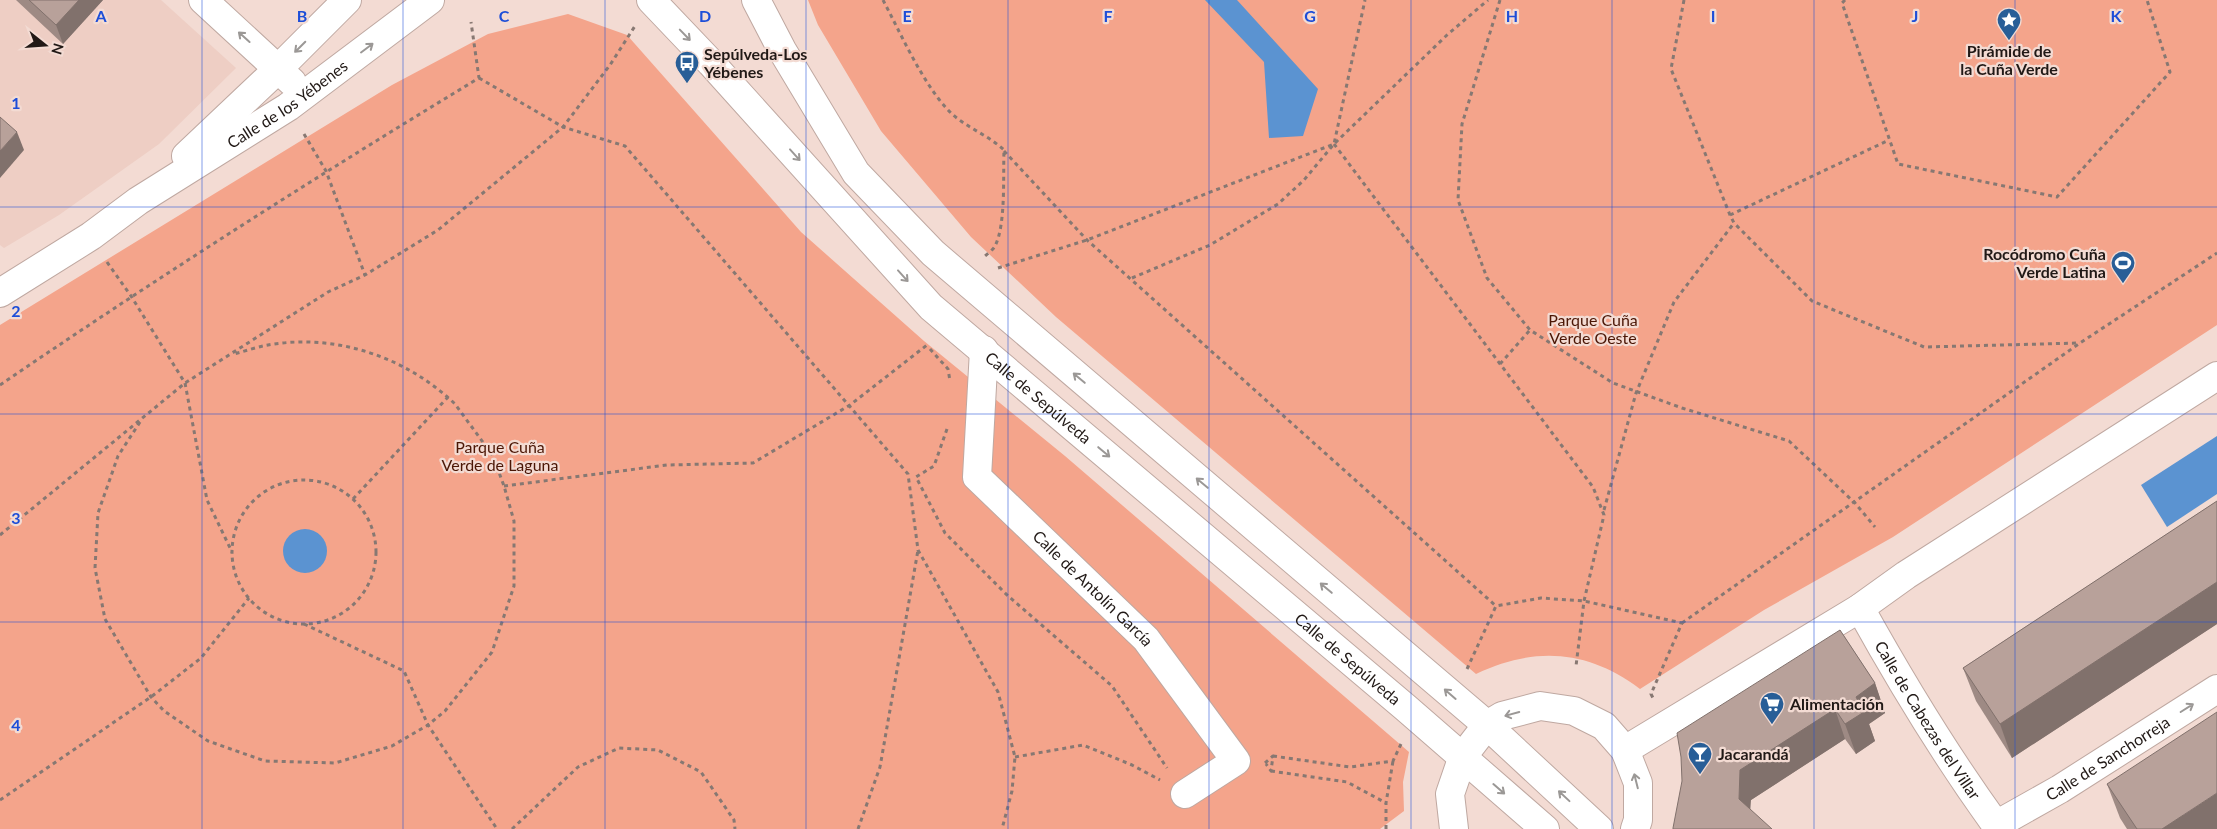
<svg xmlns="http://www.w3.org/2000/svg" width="2217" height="829" viewBox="0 0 2217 829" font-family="Lato,sans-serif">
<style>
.built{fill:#eecec4}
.green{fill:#f4a48b}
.water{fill:#5b93d1}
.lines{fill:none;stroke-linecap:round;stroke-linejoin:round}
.minor-casing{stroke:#bfa8a1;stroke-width:30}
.path{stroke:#877872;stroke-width:3;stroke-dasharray:4 4;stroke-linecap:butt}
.minor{stroke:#fff;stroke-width:28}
.wall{fill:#9e8a84}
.shaded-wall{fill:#81716c}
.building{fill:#b8a19a;stroke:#81716c}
.oneway{stroke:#9b9896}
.grid{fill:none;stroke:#1d4ed8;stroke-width:1;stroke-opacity:0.55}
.labels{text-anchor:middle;stroke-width:4.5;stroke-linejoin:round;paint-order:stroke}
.poi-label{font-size:16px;font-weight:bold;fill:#211916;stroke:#f3dbd3;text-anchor:start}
.street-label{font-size:16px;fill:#211916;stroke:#f3dbd3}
.park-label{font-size:16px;fill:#4b1605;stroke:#f3dbd3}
.grid-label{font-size:16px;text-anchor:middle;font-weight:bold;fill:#1d4ed8;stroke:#f3dbd3;stroke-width:4.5;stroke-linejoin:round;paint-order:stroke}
</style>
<rect width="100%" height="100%" fill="#f3dbd3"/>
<!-- built -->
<polygon class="built" points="0,0 161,0 236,68 159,144 59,215 4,248 0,245"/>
<!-- green -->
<g class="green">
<path d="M808,0h1409v325l-324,212 -129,73 -124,79c-52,-39 -105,-43 -164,-15l-420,-357 -85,-80 -90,-106 -63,-106z"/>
<polygon points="568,14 627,35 801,232 924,341 1065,456 1409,752 1403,782 1404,811 1380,829 0,829 0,325 392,85 488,34"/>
</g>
<!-- water -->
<g class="water">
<polygon points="1205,0 1237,0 1318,89 1303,136 1269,138 1264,62"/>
<polygon points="2217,436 2217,494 2167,527 2141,485"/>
<circle cx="305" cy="551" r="22"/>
</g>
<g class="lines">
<defs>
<g id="minor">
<polyline points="203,0 292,82"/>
<path id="s1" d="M651,0l60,63 220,244 475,401 139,121"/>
<polyline points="756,0 782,50 856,173 933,253 1487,725 1599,829"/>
<polyline points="186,156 279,68 347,0"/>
<path id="s2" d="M0,293l91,-57 47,-35 150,-94 142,-107"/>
<path id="s3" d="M984,350l-7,127 169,162 90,122 -51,33"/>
<path id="s4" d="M1860,608c41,74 86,148 136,217l6,4"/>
<polyline points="1625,750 1860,608 1906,575 2217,376"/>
<path id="s5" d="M1996,825l64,-36 157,-100"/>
<polyline points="1454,829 1450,794 1463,756 1487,725 1502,716 1540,706 1574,711 1604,726 1625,750 1638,783 1638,820 1635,829"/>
</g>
</defs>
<!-- minor casing -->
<use href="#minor" class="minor-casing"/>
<!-- path -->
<g class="path">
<path d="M883,0c18,34 39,82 65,110 16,17 39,24 56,40 -1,25 2,75 -9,96 -2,4 -8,8 -11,11"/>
<polyline points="1500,0 1462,124 1458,200 1487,278 1530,330 1613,383 1682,408 1789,441 1855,503 1875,527"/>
<polyline points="1684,0 1671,69 1730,215 1734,223 1812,301 1924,347 2080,343"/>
<polyline points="1845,0 1842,3 1898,164 2057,197 2170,72 2147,0"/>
<polyline points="479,78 563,127 610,65 635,26"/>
<polyline points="304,134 326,171 365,275"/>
<polyline points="1334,144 1593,487 1604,515 1584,601 1576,666"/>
<polyline points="1004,151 1087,240 1496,606"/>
<polyline points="1730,215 1889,140"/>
<polyline points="107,262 131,296 185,383 207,500 232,552"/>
<polyline points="998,268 1087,240 1334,144 1447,35 1488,0"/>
<polyline points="1132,278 1210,245 1278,204 1304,180 1334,144 1365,0"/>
<polyline points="930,349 948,369 950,381"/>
<polyline points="1500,364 1530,330"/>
<path d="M0,385c157,-107 317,-209 479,-307l-8,-56"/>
<path d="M140,422l-22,34 -20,57 -3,55 10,51 46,78 13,14 44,30 57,20 70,2 57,-17 36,-21 17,-14 47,-59 22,-66v-65l-10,-35 -11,-30 -38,-52c-49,-47 -119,-71 -187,-59 -11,2 -23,6 -34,9"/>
<polyline points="947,429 934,466 916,477 945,533 1007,595 1112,686 1167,768"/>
<circle cx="304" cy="552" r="72"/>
<polyline points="504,486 667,465 753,463 850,405 927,345"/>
<polyline points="353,499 448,397"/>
<polyline points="1604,510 1636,393 1674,302 1734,223"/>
<polyline points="0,535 185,383 328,292 365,275 438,230 563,127 625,146 908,474 918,550 998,692 1015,757 1012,791 1002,829"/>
<polyline points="1682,623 2080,343 2217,253"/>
<polyline points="304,624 404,671 428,725 497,829"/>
<polyline points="1467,669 1496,606 1541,598 1584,601 1682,623 1651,694 1653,698"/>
<polyline points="1273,756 1350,767 1393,761 1401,744"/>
<polyline points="1015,757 1083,745 1132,765 1160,780"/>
<polyline points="1265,763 1273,756 1271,771 1266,764"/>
<polyline points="1271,771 1347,782 1386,803"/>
<polyline points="0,800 151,697 201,658 249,598"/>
<polyline points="512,829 578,767 619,748 658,750 701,772 734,820 735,829"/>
<polyline points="858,829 880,767 918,550"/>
<polyline points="1386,829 1386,803 1393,761"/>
</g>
<!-- minor -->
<use href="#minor" class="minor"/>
</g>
<!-- wall -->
<g class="wall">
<polygon points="16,0 103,0 63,44"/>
<polygon points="2217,501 2217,624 2012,758 1976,701 1963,668"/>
<polygon points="1840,630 1875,683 1885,713 1869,724 1875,741 1856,754 1845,739 1751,800 1673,829"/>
<polygon points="2107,784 2217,829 2127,829 2120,818"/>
</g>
<!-- shaded-wall -->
<g class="shaded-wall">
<polygon points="79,0 103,0 63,44 56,25"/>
<polygon points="17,132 24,150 0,178 0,151"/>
<polygon points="2217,582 2217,624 2012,758 2000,724"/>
<polygon points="1875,683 1885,713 1869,724 1875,741 1856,754 1845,724 1856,697"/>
<polygon points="1835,709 1845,739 1751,800 1749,828 1739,799 1740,770"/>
<polygon points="2217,793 2217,829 2162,829"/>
</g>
<!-- building -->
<g class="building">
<polygon points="29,0 79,0 56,25"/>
<polygon points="0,117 17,132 0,151"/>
<polygon points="2217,501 2217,582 2000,724 1963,668"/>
<polygon points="1840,630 1875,683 1856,697 1864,712 1845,724 1835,709 1740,770 1739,799 1772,829 1673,829 1673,828 1682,781 1681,757 1677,733"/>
<polygon points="2217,712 2217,793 2162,829 2137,829 2107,784"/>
</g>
<!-- one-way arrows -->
<defs><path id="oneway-shaft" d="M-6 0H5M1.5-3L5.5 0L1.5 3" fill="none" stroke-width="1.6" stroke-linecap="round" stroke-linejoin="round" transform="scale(1.25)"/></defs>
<g class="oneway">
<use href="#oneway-shaft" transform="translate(685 35) rotate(46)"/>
<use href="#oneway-shaft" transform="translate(244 37) rotate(-138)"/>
<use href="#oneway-shaft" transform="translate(300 47) rotate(135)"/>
<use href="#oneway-shaft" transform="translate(367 48) rotate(-37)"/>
<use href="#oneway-shaft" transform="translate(795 155) rotate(48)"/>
<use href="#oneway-shaft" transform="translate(903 276) rotate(48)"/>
<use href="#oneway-shaft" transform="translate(1079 378) rotate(-140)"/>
<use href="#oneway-shaft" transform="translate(1104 452) rotate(40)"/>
<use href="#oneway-shaft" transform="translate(1202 483) rotate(-140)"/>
<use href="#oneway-shaft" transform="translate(1326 588) rotate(-140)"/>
<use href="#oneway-shaft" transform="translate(1450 694) rotate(-139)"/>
<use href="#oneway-shaft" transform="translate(2187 708) rotate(-32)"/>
<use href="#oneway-shaft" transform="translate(1512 714) rotate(165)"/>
<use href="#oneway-shaft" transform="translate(1636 781) rotate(-104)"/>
<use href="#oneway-shaft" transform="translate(1499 789) rotate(41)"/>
<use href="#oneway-shaft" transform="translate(1564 796) rotate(-137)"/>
</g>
<!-- grid -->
<path class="grid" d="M202,0v829M403,0v829M605,0v829M806,0v829M1008,0v829M1209,0v829M1411,0v829M1612,0v829M1814,0v829M2015,0v829M0,207h2217M0,414h2217M0,622h2217"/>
<!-- icons -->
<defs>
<symbol id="sight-pin" viewBox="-11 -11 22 30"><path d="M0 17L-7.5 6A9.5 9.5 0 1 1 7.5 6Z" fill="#285e97" stroke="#f3dbd3"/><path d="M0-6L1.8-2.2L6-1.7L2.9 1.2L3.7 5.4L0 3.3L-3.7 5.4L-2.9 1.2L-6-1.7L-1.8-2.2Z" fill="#fff"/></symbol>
<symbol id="bus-pin" viewBox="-11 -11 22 30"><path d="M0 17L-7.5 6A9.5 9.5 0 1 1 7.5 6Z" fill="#285e97" stroke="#f3dbd3"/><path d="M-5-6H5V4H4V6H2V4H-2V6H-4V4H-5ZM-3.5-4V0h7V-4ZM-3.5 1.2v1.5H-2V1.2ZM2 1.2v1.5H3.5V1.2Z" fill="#fff"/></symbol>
<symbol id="stadium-pin" viewBox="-11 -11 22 30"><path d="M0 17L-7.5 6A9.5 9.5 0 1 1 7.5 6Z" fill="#285e97" stroke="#f3dbd3"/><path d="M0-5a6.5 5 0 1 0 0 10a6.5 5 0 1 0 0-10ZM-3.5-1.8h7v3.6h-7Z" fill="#fff"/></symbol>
<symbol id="supermarket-pin" viewBox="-11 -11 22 30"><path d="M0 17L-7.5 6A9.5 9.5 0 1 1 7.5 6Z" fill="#285e97" stroke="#f3dbd3"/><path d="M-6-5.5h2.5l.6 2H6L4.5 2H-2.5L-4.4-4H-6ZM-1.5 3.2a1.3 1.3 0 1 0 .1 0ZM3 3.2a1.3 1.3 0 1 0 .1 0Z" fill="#fff"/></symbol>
<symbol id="bar-pin" viewBox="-11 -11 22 30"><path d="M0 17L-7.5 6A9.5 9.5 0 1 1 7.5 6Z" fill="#285e97" stroke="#f3dbd3"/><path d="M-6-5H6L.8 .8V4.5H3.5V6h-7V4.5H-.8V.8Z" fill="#fff"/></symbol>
</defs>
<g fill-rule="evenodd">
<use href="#sight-pin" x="1995" y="6" width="28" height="38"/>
<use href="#bus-pin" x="673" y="49" width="28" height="38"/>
<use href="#stadium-pin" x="2109" y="249" width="28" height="38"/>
<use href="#supermarket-pin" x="1758" y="690" width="28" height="38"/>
<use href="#bar-pin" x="1686" y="740" width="28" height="38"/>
</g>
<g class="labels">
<!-- poi labels -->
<g class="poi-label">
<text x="2009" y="57" text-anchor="middle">Pirámide de<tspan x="2009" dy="18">la Cuña Verde</tspan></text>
<text x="704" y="60">Sepúlveda-Los<tspan x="704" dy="18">Yébenes</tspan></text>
<text x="2106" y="260" text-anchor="end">Rocódromo Cuña<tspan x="2106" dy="18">Verde Latina</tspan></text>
<text x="1790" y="710">Alimentación</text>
<text x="1718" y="760">Jacarandá</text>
</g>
<!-- street labels -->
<g class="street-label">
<text dy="6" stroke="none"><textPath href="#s2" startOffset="344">Calle de los Yébenes</textPath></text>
<text dy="6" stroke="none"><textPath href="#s1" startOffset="556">Calle de Sepúlveda</textPath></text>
<text dy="6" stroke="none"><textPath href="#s3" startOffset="288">Calle de Antolín García</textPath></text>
<text dy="6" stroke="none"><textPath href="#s1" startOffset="961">Calle de Sepúlveda</textPath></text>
<text dy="6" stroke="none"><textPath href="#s4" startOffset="131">Calle de Cabezas del Villar</textPath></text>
<text dy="6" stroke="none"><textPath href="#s5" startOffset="130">Calle de Sanchorreja</textPath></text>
</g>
<!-- park labels -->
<g class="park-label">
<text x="1593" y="326">Parque Cuña<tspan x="1593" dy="18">Verde Oeste</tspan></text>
<text x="500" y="453">Parque Cuña<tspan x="500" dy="18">Verde de Laguna</tspan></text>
</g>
</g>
<g class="grid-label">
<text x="101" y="22">A</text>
<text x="302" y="22">B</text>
<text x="504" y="22">C</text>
<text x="705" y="22">D</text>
<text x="907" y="22">E</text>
<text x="1108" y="22">F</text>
<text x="1310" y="22">G</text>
<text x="1512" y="22">H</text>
<text x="1713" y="22">I</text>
<text x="1915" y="22">J</text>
<text x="2116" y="22">K</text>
<text x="16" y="109">1</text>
<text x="16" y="317">2</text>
<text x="16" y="524">3</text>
<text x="16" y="731">4</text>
</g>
<!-- north arrow -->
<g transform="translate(45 45) rotate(107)" stroke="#f3dbd3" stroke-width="4" paint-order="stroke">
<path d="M0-4L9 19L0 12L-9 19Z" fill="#211916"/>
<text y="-8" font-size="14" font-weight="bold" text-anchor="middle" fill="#211916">N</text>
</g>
</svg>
